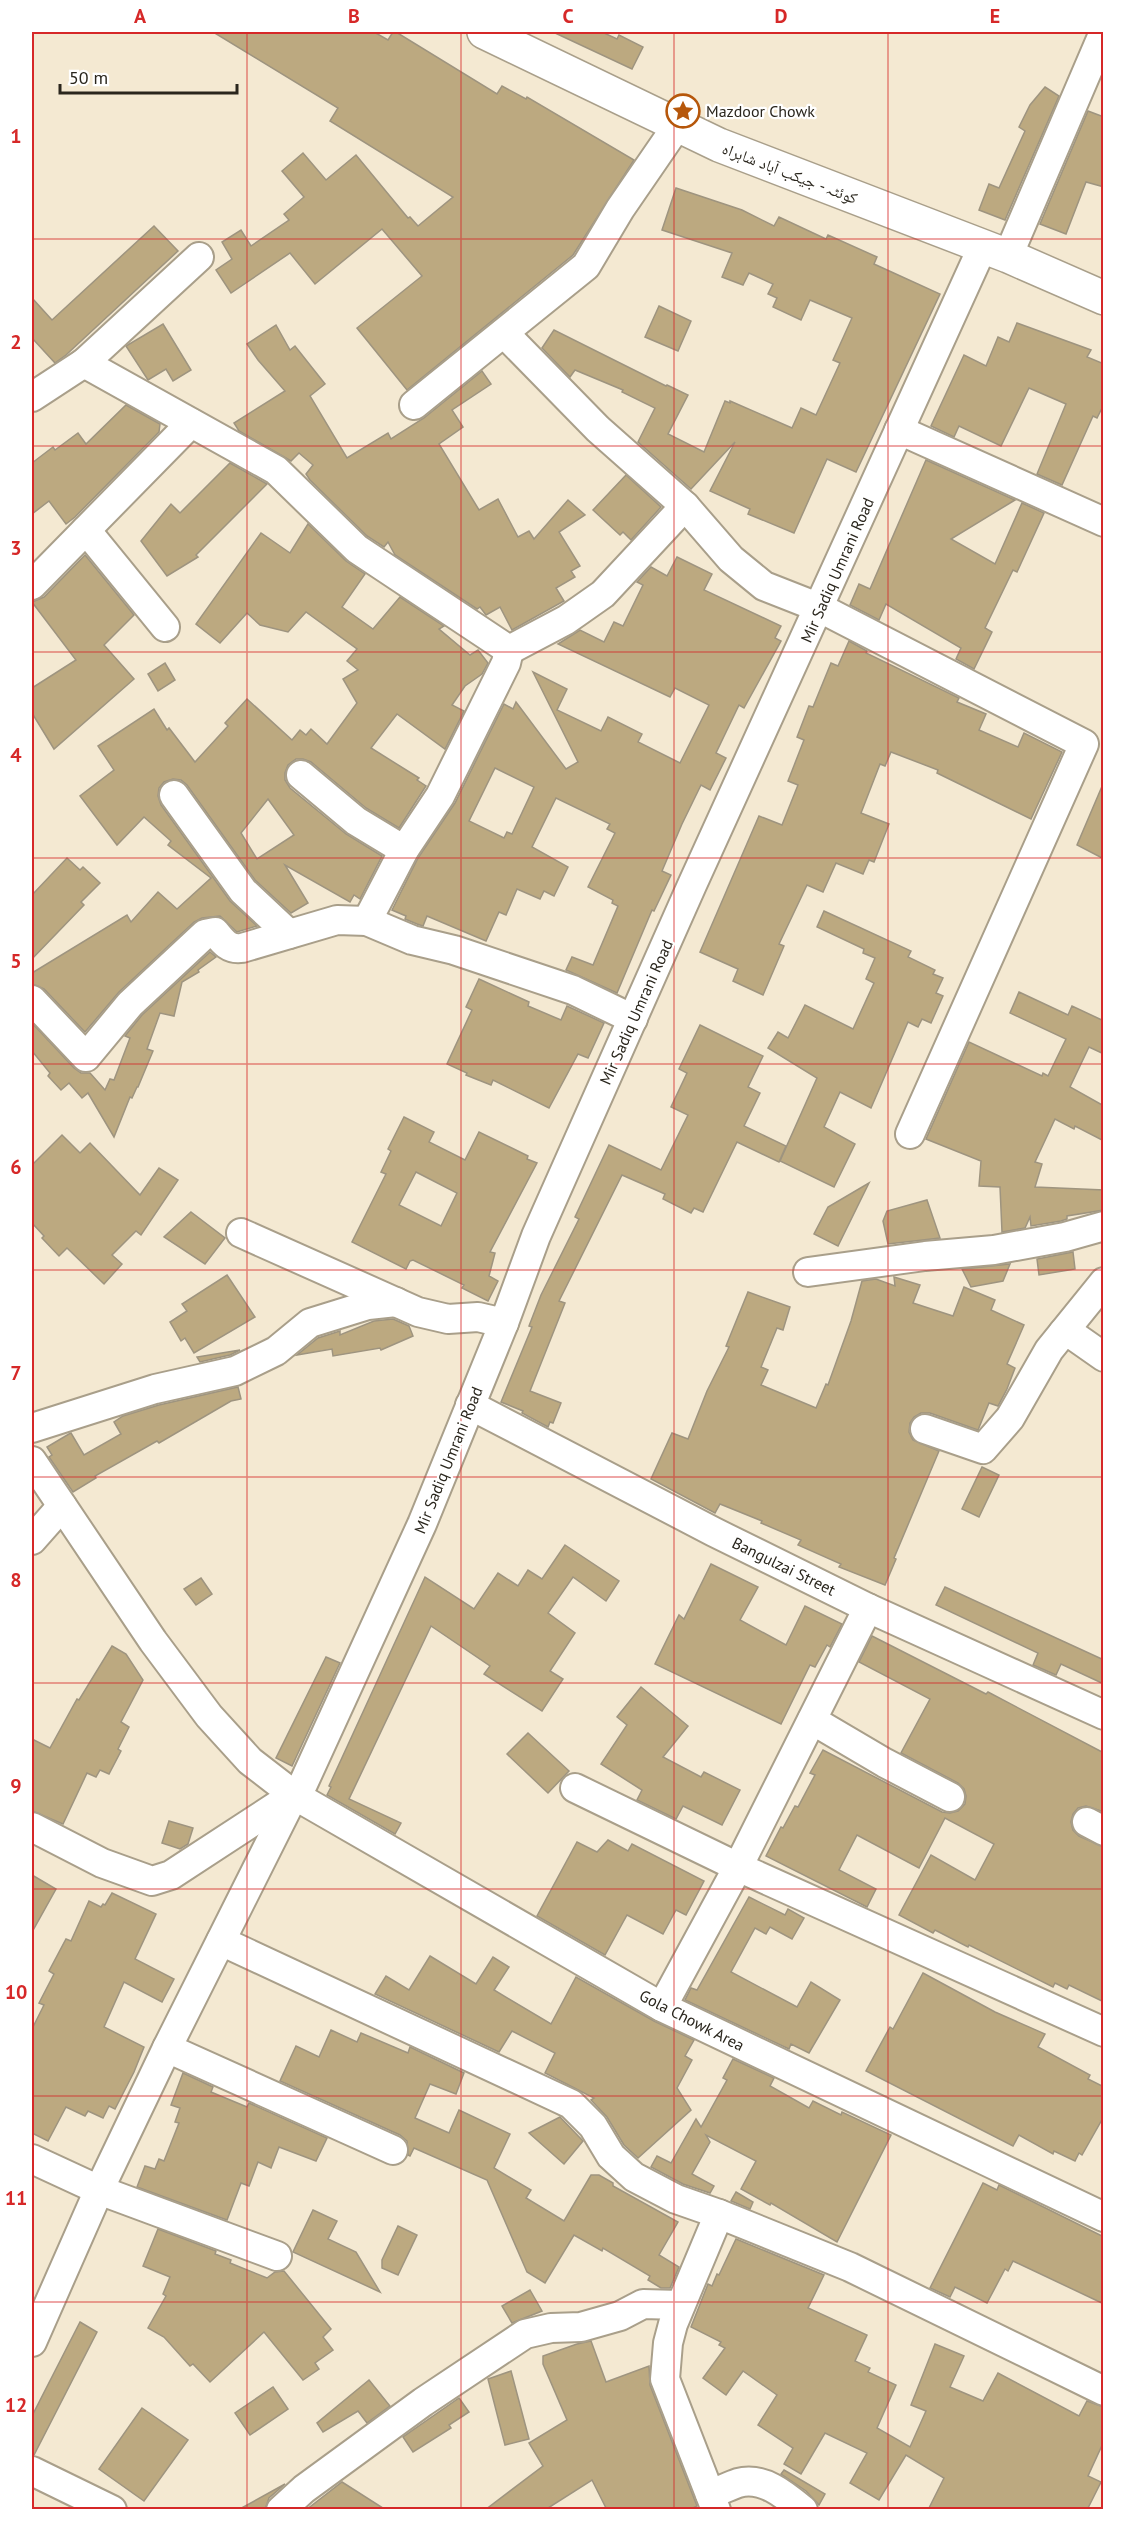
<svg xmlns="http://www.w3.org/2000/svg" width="1135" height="2541" viewBox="0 0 1135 2541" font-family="'PT Sans','Noto Naskh Arabic',sans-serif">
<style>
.building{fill:#bca980;stroke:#9e947f;stroke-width:1.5;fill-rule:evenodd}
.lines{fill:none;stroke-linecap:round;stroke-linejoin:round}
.minor-casing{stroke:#a99f8a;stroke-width:32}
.highway-casing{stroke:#a99f8a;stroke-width:36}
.minor{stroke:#fff;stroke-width:28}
.highway{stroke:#fff;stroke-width:33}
.grid{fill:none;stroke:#d62828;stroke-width:1.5;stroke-opacity:0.55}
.labels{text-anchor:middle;stroke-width:4.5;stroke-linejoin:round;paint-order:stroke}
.poi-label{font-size:16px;fill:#2a261d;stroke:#fff;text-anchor:start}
.street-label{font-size:16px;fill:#2a261d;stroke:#fff}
.neatline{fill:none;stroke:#d62828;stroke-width:2}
.grid-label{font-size:20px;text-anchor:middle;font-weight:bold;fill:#d62828}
</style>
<rect width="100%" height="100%" fill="#f4e9d2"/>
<!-- building -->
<g class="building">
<polygon points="213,32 374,32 388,40 393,32 396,32 497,94 502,86 526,99 527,97 634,160 573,255 407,390 357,328 422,276 382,229 315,284 290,253 231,293 216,270 232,259 222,242 241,230 251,246 289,220 284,214 304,197 282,171 303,153 326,180 356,155 408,218 410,217 418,226 453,197 330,121 338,108"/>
<polygon points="553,32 602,32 617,39 619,35 643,47 632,69"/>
<polygon points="1045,87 1059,96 1005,220 979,210 989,184 999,188 1025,131 1019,127 1030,105"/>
<polygon points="1088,111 1104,117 1104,187 1086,182 1066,234 1040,224"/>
<polygon points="676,188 742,210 774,226 779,217 826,239 828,235 877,257 874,264 940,294 856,472 827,459 794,533 748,514 750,509 710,491 735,442 691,489 638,442 655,408 622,392 623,390 575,370 570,377 542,348 554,330 666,386 667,385 688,395 668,434 704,452 725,401 730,403 730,401 792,428 801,408 816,415 840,363 833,360 852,318 810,300 801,320 773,307 777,298 768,294 773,284 749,273 743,285 722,277 732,253 662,230"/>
<polygon points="154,226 178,251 66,355 55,363 32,338 32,298 52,320"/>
<polygon points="659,306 691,321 678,351 645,337"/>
<polygon points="1017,323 1091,350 1087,357 1104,364 1104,404 1097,418 1093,416 1062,485 1037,474 1066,404 1029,388 1001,446 959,426 954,437 931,426 964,355 986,366 998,337 1009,342"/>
<polygon points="163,324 191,370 173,381 166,369 148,380 126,346"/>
<polygon points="276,325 290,350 295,346 325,384 310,396 347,458 388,433 391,439 424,418 482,371 491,384 452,410 463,427 439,444 479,510 498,499 518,537 529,531 534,539 568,500 585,515 559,532 580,566 571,571 575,577 556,588 564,601 512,630 500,607 486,615 480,607 477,609 395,555 388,542 384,547 367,536 310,480 306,474 313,465 299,453 291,461 239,431 234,423 285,391 258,360 247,344"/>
<polygon points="126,405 160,424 159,432 75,517 66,524 49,501 32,514 32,463 53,447 55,450 78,433 86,444"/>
<polygon points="926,460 1015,500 951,539 995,564 1022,503 1044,513 1017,572 1013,570 985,628 992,632 974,669 956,659 961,648 886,604 879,620 850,605 859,584 870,589"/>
<polygon points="230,463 267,484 196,555 198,557 167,576 141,541 171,504 180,513"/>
<polygon points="626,475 661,507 631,540 623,532 620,535 593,510"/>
<path d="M308,524l38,37 19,13 -23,33 31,22 27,-32 44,29 -5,3 31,26 8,-5 10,13 -6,11 -17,12 -13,19 12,6 -19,38 -48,-35 -26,34 48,30 -2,2 9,6 -27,42 -33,-20 -55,-46 -8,-3h-7l-8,6 -3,8v7l5,8 56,46 36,22 -22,43 -6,-4 -4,7 -65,-37 23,38 -17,10 -36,-33 -68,-95 -6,-5 -8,-1 -9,3 -5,6 -1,8 3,9 69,96 27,25 -20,6 -17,-16 -18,2 -8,4 -75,70 -34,40 -41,-43 -12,-5v-11l95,-58 4,7 27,-30 19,17 34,-31 -43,-33 3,-4 -27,-24 -27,28 -37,-49 34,-26 -16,-24 56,-37 13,21 2,-2 26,34 33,-36 -3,-3 22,-24 45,41 8,-10 6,5 5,-6 16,15 30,-41 -14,-24 15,-9 -11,-9 10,-12 -51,-37 -18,20 -28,-7 -13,-12 -27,30 -24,-19 65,-91 29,20zM268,799l26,36 -37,24 -16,-26z"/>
<polygon points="85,555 134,615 104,645 134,679 54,749 32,713 32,688 76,660 32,602 44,597"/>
<path d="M677,557l35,17 -8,16 77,36 -6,12 6,3 -37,67 -5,-3 -23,48 10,5 -16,32 -9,-5 -19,39 -20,47 9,4 -17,36 -2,-1 -35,83 -51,-23 6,-13 21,8 25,-59 -6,-3 1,-3 -25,-13 27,-54 -8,-4 3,-5 -54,-26 -24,49 36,20 -14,29 -10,-5 -4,8 -23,-10 -11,26 -7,-3 -13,29 -59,-25 -4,10 -6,-2 -12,-5 1,-3 -14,-6 26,-52 37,-55 49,-99 9,5 3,-7 50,67 12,-7 -45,-90 34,17 -10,21 44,21 7,-14 34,17 -4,8 42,21 29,-58 -34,-17 -5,9 -112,-53 22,-14 24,12 10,-20 9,4 20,-41 -6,-3 14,-15 16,9zM495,768l39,19 -22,47 -5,-2 -3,6 -35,-17z"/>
<polygon points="849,641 867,651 866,653 959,698 957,702 986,714 979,730 1018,747 1024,733 1062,752 1031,819 937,773 938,770 891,752 885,766 880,764 861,813 889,824 874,862 869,860 863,874 836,863 823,892 807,885 779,944 784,946 763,995 733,981 738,969 700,952 759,816 782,825 798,785 788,781 804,740 797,737 809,706 813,707 831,663 838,666"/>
<polygon points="165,663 175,680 158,691 148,674"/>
<polygon points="1103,784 1104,784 1104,859 1077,845"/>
<polygon points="67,858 80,870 83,867 100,883 81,902 84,905 32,959 32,895"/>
<polygon points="824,911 911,951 908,957 935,970 933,974 943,978 936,993 943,996 931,1023 922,1019 918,1027 908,1022 871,1108 840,1092 824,1127 855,1144 834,1187 780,1161 817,1078 768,1048 778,1032 788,1038 805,1005 853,1029 874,983 866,979 875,958 863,953 864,949 817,927"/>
<polygon points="210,952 216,957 198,970 199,972 182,982 174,1016 160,1013 147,1049 153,1051 138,1087 137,1087 132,1098 130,1097 114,1137 88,1093 82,1098 69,1083 61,1090 48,1076 50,1073 32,1051 32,1023 74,1068 81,1073 90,1073 105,1090 110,1079 114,1080 130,1038 125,1036 142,1015"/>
<polygon points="479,979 529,1002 528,1006 561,1020 567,1006 604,1023 588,1058 578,1054 549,1108 493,1080 491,1085 466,1075 467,1073 447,1064 472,1010 466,1007"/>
<polygon points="1019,992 1068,1015 1072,1006 1104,1021 1104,1054 1089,1047 1070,1087 1104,1106 1104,1141 1075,1126 1074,1129 1055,1119 1035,1162 1042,1164 1035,1187 1104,1190 1104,1210 1067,1216 1067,1219 1061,1221 1031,1226 1030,1217 1025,1228 1002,1232 1000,1187 979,1186 981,1161 926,1139 969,1042 1042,1076 1043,1073 1048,1076 1066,1039 1010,1013"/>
<polygon points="700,1025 763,1056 748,1087 760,1093 744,1126 786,1146 779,1162 737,1142 703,1212 694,1208 691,1213 663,1199 665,1194 622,1175 559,1301 565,1303 530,1391 561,1403 553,1423 550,1422 548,1427 522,1413 523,1411 501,1402 532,1327 529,1326 541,1295 579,1219 575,1217 609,1145 661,1170 688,1115 671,1107 687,1073 679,1069"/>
<path d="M404,1117l30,15 -5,10 36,18 14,-28 49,24 -1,3 10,4 -47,89 5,1 -6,23 9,5 -10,20 -26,-13 2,-3 -51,-25 -3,1 -4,8 -54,-27 34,-68 -5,-2 10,-21 -3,-2zM416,1172l41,21 -16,33 -42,-21z"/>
<polygon points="62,1135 80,1153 90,1143 140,1195 159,1168 178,1180 141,1235 136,1231 112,1255 122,1264 104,1284 67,1248 59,1256 42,1238 44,1236 32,1223 32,1165"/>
<polygon points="869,1183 838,1246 814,1234 828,1207"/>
<polygon points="927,1200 940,1238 888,1244 883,1221 887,1211"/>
<polygon points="191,1212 225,1238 205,1264 164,1237"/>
<polygon points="1073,1252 1075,1269 1039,1275 1037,1259"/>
<polygon points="1010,1264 1003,1281 971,1287 962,1269"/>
<polygon points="227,1275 255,1317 194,1353 185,1338 181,1341 170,1322 187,1311 182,1304"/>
<polygon points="894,1277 920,1285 913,1303 953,1316 964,1287 995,1300 991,1310 1024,1325 1007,1364 1015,1368 1007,1389 998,1406 989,1403 978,1430 930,1413 921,1413 914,1417 910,1423 909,1432 913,1440 939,1451 894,1558 896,1559 885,1585 839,1567 841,1564 798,1545 801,1540 761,1523 762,1521 720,1504 715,1513 651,1479 672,1433 688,1439 707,1391 729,1347 726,1346 748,1292 790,1307 783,1330 777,1328 761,1367 768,1370 761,1385 816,1408 826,1384 828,1385 851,1321 862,1281 876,1279 895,1286"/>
<polygon points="393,1319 409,1326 413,1336 381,1350 380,1348 333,1356 332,1349 297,1355 318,1338 340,1331 340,1335 374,1321"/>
<polygon points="240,1350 230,1355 200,1362 197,1357"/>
<polygon points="238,1387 241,1399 231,1401 159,1443 157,1441 95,1476 96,1478 73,1492 49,1457 52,1455 47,1447 69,1434 71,1433 84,1455 121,1434 114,1422 123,1416 159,1405"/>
<polygon points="982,1467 999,1475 979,1517 962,1509"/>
<polygon points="565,1545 619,1581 606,1601 573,1577 548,1613 575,1633 550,1671 563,1679 542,1711 484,1674 490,1666 431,1626 349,1799 401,1823 395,1834 327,1795 331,1787 329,1786 425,1577 474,1609 498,1573 518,1586 528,1570 542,1579"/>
<polygon points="711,1564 758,1587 740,1620 786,1645 805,1606 842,1624 830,1647 827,1645 815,1667 810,1665 781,1724 655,1664 679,1615 684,1619"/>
<polygon points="201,1578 212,1594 196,1605 184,1589"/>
<polygon points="945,1587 1104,1660 1104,1684 1061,1664 1056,1675 1033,1665 1038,1653 936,1605"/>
<polygon points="872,1636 986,1694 988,1692 1104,1753 1104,1812 1086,1806 1078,1808 1073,1814 1071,1822 1073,1830 1079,1836 1104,1847 1104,2002 1069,1985 1067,1989 1055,1983 1053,1987 969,1945 968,1947 935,1930 933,1933 899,1915 931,1855 975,1880 994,1844 945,1818 919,1868 857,1835 839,1870 876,1889 867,1907 766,1856 781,1827 783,1828 795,1806 798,1807 815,1775 810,1773 823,1750 942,1812 950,1813 958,1811 965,1804 966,1796 964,1789 958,1783 901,1753 930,1699 859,1662"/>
<polygon points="112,1646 126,1654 143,1680 121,1722 129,1727 118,1749 121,1751 109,1774 100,1770 96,1777 87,1773 63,1824 32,1811 32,1739 50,1748 77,1699 79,1700"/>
<polygon points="326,1657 340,1663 292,1766 276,1758"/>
<polygon points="641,1687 688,1726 663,1757 701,1777 704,1772 740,1790 722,1825 683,1806 676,1819 637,1800 642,1790 601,1764 627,1725 617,1717"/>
<polygon points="528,1733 569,1771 548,1793 507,1754"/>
<polygon points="169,1821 193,1828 188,1844 180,1849 162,1843"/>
<polygon points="608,1840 628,1851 632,1844 704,1881 686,1915 676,1910 663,1934 627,1915 605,1955 537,1916 577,1842 597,1852"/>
<polygon points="32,1875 56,1889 32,1932"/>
<polygon points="112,1893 156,1914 135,1959 174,1979 162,2002 124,1982 104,2027 144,2047 134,2072 115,2109 109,2106 103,2118 88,2111 85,2116 66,2107 48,2141 32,2133 32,2029 44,2005 39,2003 54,1974 49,1971 66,1939 71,1941 89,1901 101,1907 103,1904 105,1905"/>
<polygon points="749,1897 785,1915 788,1909 804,1918 792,1939 770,1927 766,1934 755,1928 731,1972 797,2007 811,1982 840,2000 809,2053 791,2044 789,2049 685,2000 691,1988 697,1990"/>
<polygon points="430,1956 476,1984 493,1957 509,1967 494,1990 551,2024 576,1977 654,2021 694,2040 685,2056 692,2060 677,2088 691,2110 638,2158 624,2145 607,2117 591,2100 594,2098 545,2073 555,2053 512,2031 499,2052 375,1994 386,1976 409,1990"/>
<polygon points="923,1973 995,2012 1045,2034 1038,2047 1090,2075 1088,2079 1104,2087 1104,2116 1082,2155 1079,2153 1075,2161 1054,2151 1053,2154 1019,2135 1013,2146 866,2071 890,2027 893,2029"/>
<polygon points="331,2030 357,2042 361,2033 408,2053 410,2047 464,2073 456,2094 430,2084 415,2118 449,2133 459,2110 510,2134 494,2168 531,2190 526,2198 564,2221 591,2175 599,2175 613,2183 613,2186 678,2222 659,2255 679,2267 670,2288 661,2288 648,2280 650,2276 603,2248 602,2251 574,2235 545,2283 527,2272 487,2180 414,2148 410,2156 408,2155 407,2141 400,2135 280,2081 296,2046 319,2057"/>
<polygon points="733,2059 774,2078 770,2086 809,2108 813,2101 841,2115 842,2112 891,2135 837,2242 771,2203 770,2205 741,2189 756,2161 706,2135 710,2142 692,2174 714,2186 710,2193 683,2184 651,2167 657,2156 671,2163 696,2119 701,2127 727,2080 723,2078"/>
<polygon points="183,2073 213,2087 211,2092 247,2107 249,2103 327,2138 316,2161 279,2147 271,2168 258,2162 249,2186 241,2183 227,2220 137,2187 145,2166 155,2169 159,2159 164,2161 179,2123 175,2122 180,2108 171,2105"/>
<polygon points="560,2117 583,2141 564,2164 529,2133"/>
<polygon points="983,2183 997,2190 999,2185 1104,2237 1104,2304 1013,2261 1008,2271 1005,2269 987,2303 955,2287 950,2297 930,2288"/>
<polygon points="736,2192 753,2202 750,2209 731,2201"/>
<polygon points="313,2210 337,2221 328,2239 356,2252 380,2292 293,2252"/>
<polygon points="398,2226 417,2235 398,2275 382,2268 382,2260"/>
<polygon points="158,2229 216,2251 215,2254 231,2260 230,2263 267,2278 275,2272 284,2271 331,2329 323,2337 333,2350 315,2363 319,2369 303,2380 264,2332 210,2382 193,2364 190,2366 164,2337 148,2328 166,2296 163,2294 170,2277 143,2266"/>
<polygon points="736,2239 824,2275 808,2308 867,2335 855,2361 870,2368 868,2372 896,2385 877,2428 910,2447 926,2411 911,2405 935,2344 964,2356 950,2387 983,2401 998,2373 1079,2416 1087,2401 1104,2407 1104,2441 1088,2476 1101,2482 1087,2510 928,2510 944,2478 906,2455 879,2500 850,2483 867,2453 825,2433 801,2474 784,2464 793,2448 758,2425 777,2395 743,2371 726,2395 703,2378 725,2348 719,2345 721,2342 691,2327 708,2284 712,2286 717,2274 719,2275"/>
<polygon points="530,2290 542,2311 512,2323 502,2306"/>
<polygon points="80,2322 97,2332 34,2455 32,2455 32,2416"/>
<polygon points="591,2341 606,2382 649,2366 650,2385 697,2506 689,2510 607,2510 592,2480 545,2510 485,2510 543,2466 529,2443 567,2420 543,2364 543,2356 577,2344"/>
<polygon points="511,2371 529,2439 505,2445 488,2379"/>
<polygon points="369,2380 390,2406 367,2423 358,2411 323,2432 317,2423"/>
<polygon points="273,2387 288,2409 250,2435 235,2413"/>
<polygon points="459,2398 469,2412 449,2425 451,2428 413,2452 403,2437"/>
<polygon points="142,2408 188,2440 144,2501 99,2469"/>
<polygon points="784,2470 825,2494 819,2505 806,2491 781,2474"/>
<polygon points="342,2482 386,2510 306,2510"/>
<polygon points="285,2484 269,2498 265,2510 238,2510"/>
</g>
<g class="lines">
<defs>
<g id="minor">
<polyline points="1008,256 1104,32"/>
<polyline points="504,333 598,429 685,506 731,559 764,586 820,608 1084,744 910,1134"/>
<polyline points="84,363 276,470 357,549 509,650"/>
<polyline points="32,397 84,363 199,257"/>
<polyline points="414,405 586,266 620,209 677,126"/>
<polyline points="899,430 1104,522"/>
<polyline points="86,530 165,627"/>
<polyline points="32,585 191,423"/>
<polyline points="509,650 566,620 603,594 685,506"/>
<polyline points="301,775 356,821 404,850"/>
<polyline points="174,795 243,891 289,934"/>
<polyline points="367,921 404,850 440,796 506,663 509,650"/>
<path d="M32,1000l54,57 44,-53 75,-70 10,-2c8,10 14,18 27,16l95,-28 30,1 45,19 42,10 119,40 60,29"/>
<polyline points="241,1233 418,1312 448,1319 478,1317 504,1323"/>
<polyline points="808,1272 925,1256 994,1250 1065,1237 1104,1226"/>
<polyline points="1063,1333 1074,1336 1104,1357"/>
<polyline points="470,1405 714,1532 868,1608 1104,1715"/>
<polyline points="32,1428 155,1389 235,1371 276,1351 310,1323 368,1305 396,1302"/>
<polyline points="925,1429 983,1449 1010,1418 1049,1350 1104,1282"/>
<polyline points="32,1461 153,1641 209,1716 250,1761 294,1795 662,2007 1104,2217"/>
<polyline points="32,1540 62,1506"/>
<polyline points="812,1720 885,1763 950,1797"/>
<polyline points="575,1788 738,1867 1104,2032"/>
<polyline points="1087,1822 1104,1831"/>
<polyline points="32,1827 102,1863 152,1881 171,1875 292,1796"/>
<polyline points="221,1941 571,2104 593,2126 611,2156 634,2177 676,2199 719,2214"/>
<polyline points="662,2007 738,1867 868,1608"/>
<polyline points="167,2048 393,2150"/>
<polyline points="32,2159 99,2190 277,2256"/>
<polyline points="32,2342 99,2190 167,2048 294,1795 303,1784 422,1524 504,1323 536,1236 692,885 983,246"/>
<polyline points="32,2471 112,2510"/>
<path d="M710,2494c10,-3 19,-8 28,-11 25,-7 47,12 65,27"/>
<polyline points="281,2510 304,2489 423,2402 525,2334 551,2328 581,2327 620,2316 643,2304 680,2305"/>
<polyline points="716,2510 665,2379 668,2343 673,2324 719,2214 850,2267 1104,2391"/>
</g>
<polyline id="highway" points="484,32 719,145 1008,256 1104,298"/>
</defs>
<!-- minor casing -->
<use href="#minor" class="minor-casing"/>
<!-- highway casing -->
<use href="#highway" class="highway-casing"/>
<!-- minor -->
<use href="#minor" class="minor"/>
<!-- highway -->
<use href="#highway" class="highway"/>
</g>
<!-- grid -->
<path class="grid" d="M247,32v2478M461,32v2478M674,32v2478M888,32v2478M32,239h1072M32,446h1072M32,652h1072M32,858h1072M32,1064h1072M32,1270h1072M32,1477h1072M32,1683h1072M32,1889h1072M32,2096h1072M32,2302h1072"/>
<!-- icons -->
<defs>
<symbol id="sight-ring" viewBox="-11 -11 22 22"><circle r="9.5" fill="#fff" stroke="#b6570b" stroke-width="1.5"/><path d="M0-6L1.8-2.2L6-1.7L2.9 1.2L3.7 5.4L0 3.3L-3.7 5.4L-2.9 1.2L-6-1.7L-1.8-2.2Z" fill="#b6570b"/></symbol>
</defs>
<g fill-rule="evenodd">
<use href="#sight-ring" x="664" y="92" width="38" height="38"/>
</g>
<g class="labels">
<!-- poi labels -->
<g class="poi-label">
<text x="706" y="117">Mazdoor Chowk</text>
</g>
<!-- street labels -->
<g class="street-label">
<text transform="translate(790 173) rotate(21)" y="6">کوئٹہ - جیکب آباد شاہراہ</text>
<text transform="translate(837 570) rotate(-66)" y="6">Mir Sadiq Umrani Road</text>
<text transform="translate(636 1012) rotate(-66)" y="6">Mir Sadiq Umrani Road</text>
<text transform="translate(448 1460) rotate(-68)" y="6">Mir Sadiq Umrani Road</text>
<text transform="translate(784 1566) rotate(26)" y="6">Bangulzai Street</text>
<text transform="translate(692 2020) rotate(27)" y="6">Gola Chowk Area</text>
</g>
</g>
<!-- border -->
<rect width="1135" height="2541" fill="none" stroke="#ffffff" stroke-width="66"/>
<!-- scale -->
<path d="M60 84v9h177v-9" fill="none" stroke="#2a261d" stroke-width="3"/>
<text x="69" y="84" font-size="18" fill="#2a261d" stroke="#ffffff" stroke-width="4.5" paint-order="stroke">50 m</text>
<rect x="33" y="33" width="1069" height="2475" class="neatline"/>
<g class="grid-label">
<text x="140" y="23">A</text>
<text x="354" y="23">B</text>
<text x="568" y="23">C</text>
<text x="781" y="23">D</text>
<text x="995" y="23">E</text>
<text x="16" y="143">1</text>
<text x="16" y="349">2</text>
<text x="16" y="555">3</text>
<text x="16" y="762">4</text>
<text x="16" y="968">5</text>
<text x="16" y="1174">6</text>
<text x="16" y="1380">7</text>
<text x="16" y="1587">8</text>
<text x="16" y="1793">9</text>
<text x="16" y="1999">10</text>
<text x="16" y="2205">11</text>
<text x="16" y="2412">12</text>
</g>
</svg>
